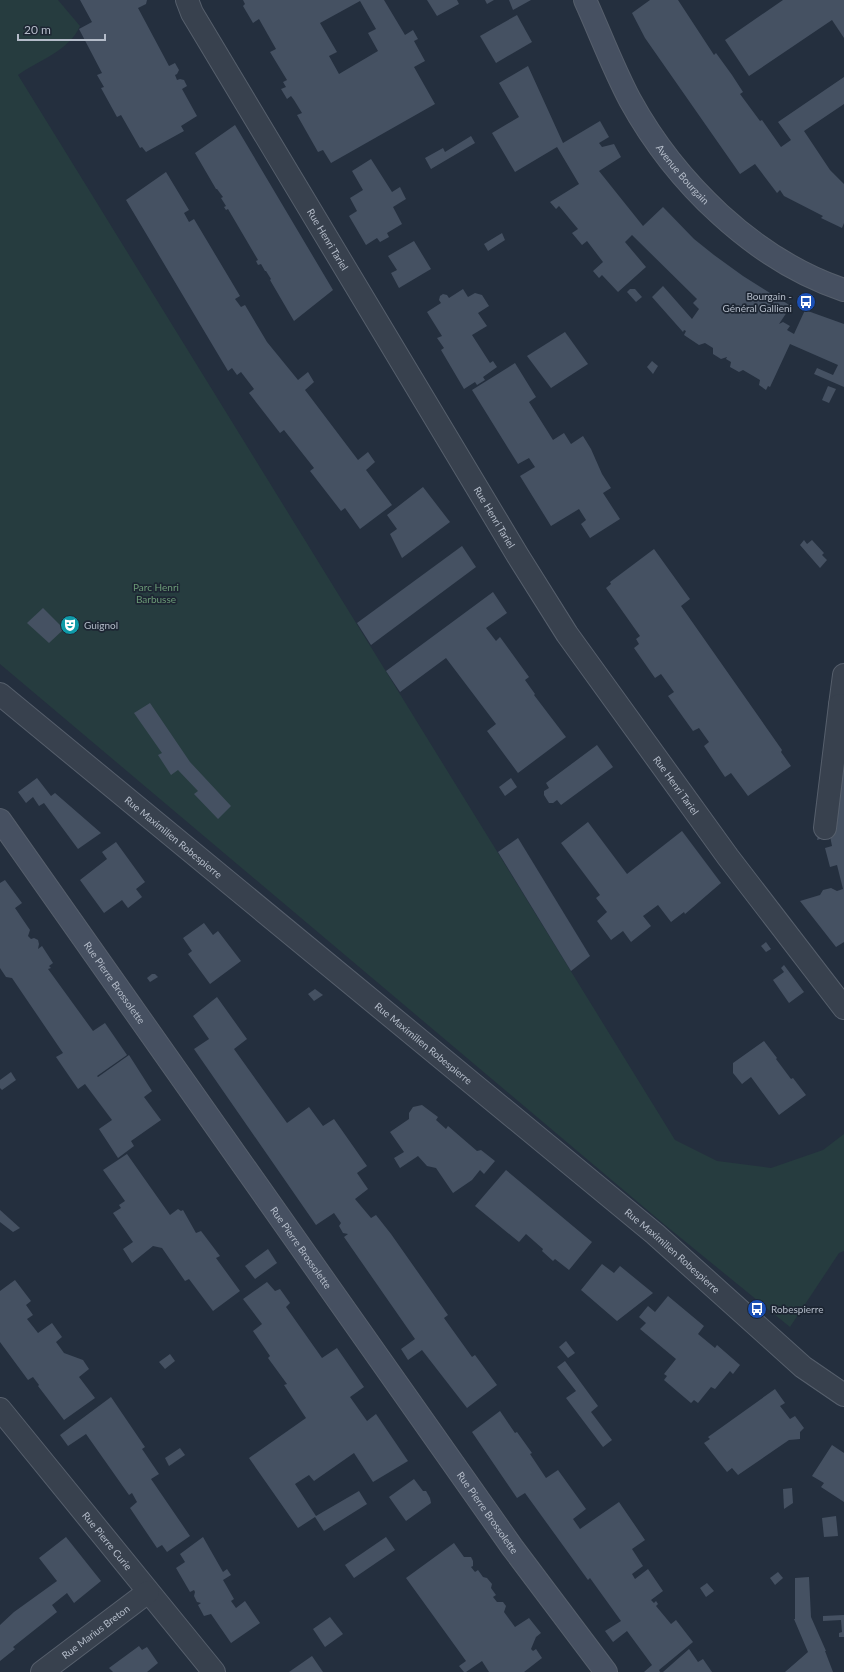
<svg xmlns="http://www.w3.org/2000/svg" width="844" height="1672" viewBox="0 0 844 1672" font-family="Lato,sans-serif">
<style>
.green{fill:#263c3f}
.building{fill:#455162;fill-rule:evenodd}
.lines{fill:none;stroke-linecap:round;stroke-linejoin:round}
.street-casing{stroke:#565f6c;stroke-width:24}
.secondary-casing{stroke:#565f6c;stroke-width:24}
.street{stroke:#38414e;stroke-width:22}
.secondary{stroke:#465061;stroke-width:22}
.labels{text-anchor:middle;stroke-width:3.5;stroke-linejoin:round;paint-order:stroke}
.street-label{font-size:10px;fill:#b4bcc9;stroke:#1d2633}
.poi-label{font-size:10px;fill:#b4bcc9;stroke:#1d2633;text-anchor:start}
.park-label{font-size:10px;fill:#6b9a76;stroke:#1d2633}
</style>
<rect width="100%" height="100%" fill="#242f3e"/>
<!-- green -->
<path class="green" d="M0,0h58l22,26c-11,25 -41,34 -62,49l657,1065 42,21 54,7 52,-18 21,-16v117l-5,2 -49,74 -125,-102 -665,-561z"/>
<!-- building -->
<g class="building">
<polygon points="80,0 147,0 146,4 138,8 169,66 175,63 179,70 177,74 175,75 177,80 180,79 184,80 187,86 182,89 197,116 181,126 184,131 146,152 142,147 140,148 121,115 117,117 101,88 104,87 97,75 102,73 79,29 92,22"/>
<path d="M243,0h141l21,35 8,-5 5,9 -4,2 11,20 -11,6 21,37 -104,59 -8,-13 -5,2 -21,-37 5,-2 -8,-13 -3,-4 -4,3 -6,-10 5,-2 -3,-5 4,-2 -17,-28 6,-3 -17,-30 -6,4 -10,-17 2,-2zM360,1l16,28 -8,4 10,18 -39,23 -10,-18 8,-4 -17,-29z"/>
<polygon points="427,0 457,0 459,4 437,16"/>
<polygon points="485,0 494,0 487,4"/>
<polygon points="509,0 531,0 513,10"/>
<polygon points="650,0 678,0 714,55 716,53 732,75 743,92 740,94 760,121 762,120 781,147 791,140 778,122 844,77 844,104 804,131 830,170 844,184 844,223 842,228 821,218 823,216 784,196 780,190 777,193 755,164 740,174 645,38 632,13"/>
<polygon points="783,0 844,0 844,38 832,20 749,76 725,40"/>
<polygon points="517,15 532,42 496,63 480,36"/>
<polygon points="528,66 563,143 600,121 609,137 599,143 602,147 614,144 621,157 599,171 643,226 663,207 694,239 714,255 743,276 791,306 779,324 783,322 790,326 787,330 794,334 805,310 844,324 844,387 814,374 817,368 833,375 838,365 790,344 770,387 768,386 766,390 759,385 760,380 743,370 739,372 730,367 731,362 726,359 727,357 721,359 713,354 713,348 705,343 699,345 684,335 686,331 684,330 683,332 652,297 663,286 692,319 699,309 693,303 697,299 632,235 625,242 646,267 618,292 602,275 599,278 593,271 603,262 587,241 582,245 572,233 578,229 559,206 556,209 550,202 579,184 557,147 515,172 492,133 519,117 499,83"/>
<polygon points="235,125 333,290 294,321 270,280 271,279 266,271 265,271 261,264 258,265 256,261 258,260 228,209 226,210 224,207 226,206 221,198 223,197 217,189 216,189 195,153"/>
<polygon points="471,136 475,143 431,169 425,158 443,148 445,152"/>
<polygon points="371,159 392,192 400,187 406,199 393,207 402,224 387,233 389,237 380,242 377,238 366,245 349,216 357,211 350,198 363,190 352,171"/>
<polygon points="166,172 189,210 184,213 189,222 194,219 240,296 235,299 241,307 245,305 267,342 298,380 308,372 314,382 305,390 358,460 368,452 375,462 366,470 392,505 360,529 345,508 341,511 310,471 314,468 284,430 280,433 249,393 254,389 241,372 237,375 232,368 228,371 126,200"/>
<polygon points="502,233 505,240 488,251 484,244"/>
<polygon points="414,241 431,269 399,288 391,273 397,270 388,256"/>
<polygon points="463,289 468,297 475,293 482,295 489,306 478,313 487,326 472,335 490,363 493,361 497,367 483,377 485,380 477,385 475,382 464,389 441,350 444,348 437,338 442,336 427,312 441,303 439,300 440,296 443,294 447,295 449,298"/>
<polygon points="630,289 635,289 642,297 636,302 627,292"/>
<polygon points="565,332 588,364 551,388 527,356"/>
<polygon points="652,361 658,366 653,374 647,367"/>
<polygon points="515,363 536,397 529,402 553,440 564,433 571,444 583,436 591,449 602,474 611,488 603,493 620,519 590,538 581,524 586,520 579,509 551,526 520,476 535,467 529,458 518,464 472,390"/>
<polygon points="828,386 836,389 829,403 822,400"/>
<polygon points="423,487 450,522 402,558 390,534 397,529 387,515"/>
<polygon points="804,540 807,544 812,540 824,553 822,555 827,560 820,568 800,545"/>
<polygon points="462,546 476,567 371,645 357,623"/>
<polygon points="654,549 690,599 681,606 782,750 781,752 791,766 748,796 731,773 725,777 704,746 709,742 699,728 693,731 668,696 674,692 661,674 655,678 634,648 639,644 636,639 640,636 606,588 611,584 610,582"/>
<polygon points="493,592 507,613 486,628 496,641 500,637 529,677 525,680 535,694 534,695 566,737 518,773 487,731 496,724 446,658 400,692 386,671"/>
<polygon points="43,608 64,629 49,643 27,623"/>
<polygon points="150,703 190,762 231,806 218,819 194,794 198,791 178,770 171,775 158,755 162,753 134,713"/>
<polygon points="844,738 844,942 836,947 800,901 820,895 823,890 831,888 837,891 843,889 837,865 830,867 825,848 832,846 830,836 817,840"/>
<polygon points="597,745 613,767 561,805 557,800 553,803 549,803 544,795 544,791 549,788 546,783"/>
<polygon points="37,778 51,796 55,793 101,833 78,849 44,803 39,806 33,797 26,803 18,792"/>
<polygon points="511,778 517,787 505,796 499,787"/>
<polygon points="588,822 627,874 682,831 721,883 685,914 684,912 671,922 658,905 643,916 651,926 631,942 623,931 611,940 597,921 607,912 596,898 600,895 561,843"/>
<polygon points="518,838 590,956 571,971 498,852"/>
<polygon points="116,842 145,882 136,889 142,897 128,908 122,900 104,913 80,880 107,859 102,852"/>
<polygon points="5,880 22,903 15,908 30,930 28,936 31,939 34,938 38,940 39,944 38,949 42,946 53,963 49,966 51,968 48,969 93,1031 105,1023 127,1055 97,1076 98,1077 129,1055 152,1091 144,1097 161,1120 131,1141 134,1146 118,1158 99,1129 112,1120 85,1084 78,1089 56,1057 63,1053 12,978 6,977 0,968 0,883"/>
<polygon points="204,923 213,935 218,931 241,961 210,984 188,954 192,951 183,938"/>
<polygon points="766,942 771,949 766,952 761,946"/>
<polygon points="784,965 804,992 789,1003 773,980 784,972 781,968"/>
<polygon points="152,974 155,974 158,977 150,982 147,978"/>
<polygon points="315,989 323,995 314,1001 308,994"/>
<polygon points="217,997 247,1039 234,1049 287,1123 309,1107 323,1126 334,1119 367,1166 357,1173 368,1189 355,1199 371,1218 376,1215 391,1234 448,1315 444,1318 472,1357 475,1355 497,1385 467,1408 422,1350 408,1360 401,1349 415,1339 344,1237 348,1234 343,1233 339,1226 341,1223 334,1213 316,1225 194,1049 209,1039 193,1016"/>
<polygon points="764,1041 777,1058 776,1059 791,1079 793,1078 806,1095 779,1115 751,1077 742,1084 733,1073 733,1063"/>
<polygon points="11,1072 16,1080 2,1090 0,1088 0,1080"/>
<polygon points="422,1105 438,1117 436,1120 446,1129 448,1126 477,1151 481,1150 495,1161 484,1174 480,1170 472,1180 453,1193 436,1168 427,1166 418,1156 400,1168 394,1158 404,1152 390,1132 409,1119 409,1113 413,1107"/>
<polygon points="127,1154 170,1215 178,1209 181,1211 183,1210 196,1233 201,1231 220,1256 216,1258 240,1291 213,1311 189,1279 185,1281 162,1248 153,1246 132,1263 123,1249 133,1242 113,1213 121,1208 119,1205 125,1201 103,1170"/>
<polygon points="506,1170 592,1242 569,1270 555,1259 553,1261 542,1251 543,1249 526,1234 519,1242 475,1206"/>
<polygon points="0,1210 20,1228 13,1232 0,1222"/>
<polygon points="268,1249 277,1263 255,1279 245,1266"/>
<polygon points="602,1264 614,1273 620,1266 653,1293 617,1321 581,1290"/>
<polygon points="15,1280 31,1301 26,1305 33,1315 27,1319 38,1333 52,1323 62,1337 56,1342 64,1353 83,1360 89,1369 79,1377 95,1398 64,1420 38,1386 39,1385 33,1377 28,1380 0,1342 0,1291"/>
<polygon points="267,1282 275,1291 280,1289 290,1303 286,1307 322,1358 337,1348 364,1387 350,1397 367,1421 376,1414 408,1461 373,1482 354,1453 314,1481 309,1475 295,1484 316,1516 359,1491 367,1504 324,1531 315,1517 298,1528 249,1458 306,1418 284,1385 287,1384 268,1358 270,1356 253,1331 262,1324 243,1299"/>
<polygon points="668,1296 704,1326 698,1334 715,1348 717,1345 740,1365 733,1374 730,1371 715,1389 711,1387 698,1403 694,1400 691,1403 664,1380 667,1376 664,1374 676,1359 640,1329 646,1323 639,1317 648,1306 655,1312"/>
<polygon points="566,1341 575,1353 568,1358 559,1347"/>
<polygon points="170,1354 175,1361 165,1369 159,1362"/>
<polygon points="565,1361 598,1406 591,1412 612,1440 603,1447 566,1398 576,1391 557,1367"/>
<polygon points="775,1389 785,1403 780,1406 790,1419 795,1416 804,1428 800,1432 800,1439 789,1440 738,1475 732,1468 727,1472 704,1443 710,1439 708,1437"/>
<polygon points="111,1397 145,1447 142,1449 159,1474 151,1479 190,1536 167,1552 162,1545 157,1548 130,1508 137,1502 132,1493 129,1495 86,1434 68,1446 60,1435"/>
<polygon points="500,1411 515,1433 517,1432 532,1453 530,1454 546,1478 558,1470 586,1509 573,1519 580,1529 619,1502 645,1540 632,1549 643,1566 632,1574 635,1579 648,1569 663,1591 651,1600 654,1603 656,1601 658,1604 656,1606 671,1624 676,1620 693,1642 659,1670 660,1672 644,1672 652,1665 627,1631 613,1642 605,1631 621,1621 590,1578 588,1580 525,1493 517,1498 472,1432"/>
<polygon points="832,1445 844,1453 844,1502 821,1487 824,1483 812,1476"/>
<polygon points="180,1448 185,1455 169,1466 165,1458"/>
<polygon points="414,1479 423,1491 426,1491 430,1498 431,1503 406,1521 389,1497"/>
<polygon points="792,1488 793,1503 784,1509 783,1489"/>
<polygon points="836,1516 838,1536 824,1537 822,1518"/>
<polygon points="66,1537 101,1581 74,1603 67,1593 52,1605 57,1612 13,1647 15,1649 0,1661 0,1625 14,1612 57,1581 39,1558"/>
<polygon points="203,1537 223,1572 227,1569 231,1575 223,1580 234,1599 231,1601 236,1608 245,1601 260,1623 231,1643 211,1614 204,1616 198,1605 201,1603 197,1602 194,1596 195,1592 194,1590 190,1592 176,1568 185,1562 180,1554"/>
<polygon points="386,1537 395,1550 354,1578 345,1565"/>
<polygon points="454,1543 464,1557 471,1557 473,1561 473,1566 471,1567 475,1572 478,1570 483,1577 487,1578 492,1584 491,1588 496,1595 493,1597 497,1602 503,1602 506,1606 504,1612 515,1627 529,1618 541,1633 536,1637 531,1649 533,1651 536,1649 542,1658 524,1672 489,1672 482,1661 466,1672 464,1672 459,1666 466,1661 406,1578"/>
<polygon points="778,1572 783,1578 775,1585 770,1578"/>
<polygon points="809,1577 811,1617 826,1651 825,1651 833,1672 785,1672 808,1652 794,1619 795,1619 795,1578"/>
<polygon points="707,1583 714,1591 706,1597 700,1588"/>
<polygon points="844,1615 844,1637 839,1637 839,1633 842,1632 841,1620 823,1621 823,1616"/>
<polygon points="330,1617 343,1634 325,1647 313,1629"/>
<polygon points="139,1646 142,1650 147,1647 158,1663 147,1672 113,1672 109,1668"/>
<polygon points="689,1649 698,1662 703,1659 712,1672 663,1672"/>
<polygon points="312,1656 323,1672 289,1672"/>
</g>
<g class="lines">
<defs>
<g id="street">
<path id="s1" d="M187,0l5,13 326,543 49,78 161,223 116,151"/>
<polyline points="844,675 840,705 844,706"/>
<path id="s2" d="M0,694l655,540 148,133 41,28"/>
<polyline points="825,828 840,705"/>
<path id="s3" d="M0,1409l214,263"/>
<path id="s4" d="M42,1672l106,-80"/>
</g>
<g id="secondary">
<path id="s5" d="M585,0c15,33 28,68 45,100 45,82 124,160 214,190"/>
<path id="s6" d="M0,820l512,727 94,125"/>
</g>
</defs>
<!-- street casing -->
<use href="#street" class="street-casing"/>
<!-- secondary casing -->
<use href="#secondary" class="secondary-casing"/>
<!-- street -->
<use href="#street" class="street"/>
<!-- secondary -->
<use href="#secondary" class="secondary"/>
</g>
<!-- icons -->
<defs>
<symbol id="bus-disc" viewBox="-11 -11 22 22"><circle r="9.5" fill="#1a4fb4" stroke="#1d2633"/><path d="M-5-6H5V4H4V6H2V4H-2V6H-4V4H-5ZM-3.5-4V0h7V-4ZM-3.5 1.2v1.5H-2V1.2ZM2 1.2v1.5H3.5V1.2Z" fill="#fff"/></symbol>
<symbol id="theatre-disc" viewBox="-11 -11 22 22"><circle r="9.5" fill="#0f9aa8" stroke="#1d2633"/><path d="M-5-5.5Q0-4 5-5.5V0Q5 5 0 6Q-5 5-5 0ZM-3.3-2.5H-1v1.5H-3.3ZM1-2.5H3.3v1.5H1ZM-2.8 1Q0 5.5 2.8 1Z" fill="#fff"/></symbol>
</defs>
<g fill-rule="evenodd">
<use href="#bus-disc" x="795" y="291" width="22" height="22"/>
<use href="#theatre-disc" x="59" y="614" width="22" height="22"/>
<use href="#bus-disc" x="746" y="1298" width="22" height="22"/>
</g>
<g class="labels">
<!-- street labels -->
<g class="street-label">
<text dy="4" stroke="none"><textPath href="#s5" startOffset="201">Avenue Bourgain</textPath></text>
<text dy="4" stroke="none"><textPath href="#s1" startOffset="278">Rue Henri Tariel</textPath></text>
<text dy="4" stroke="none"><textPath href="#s1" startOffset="602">Rue Henri Tariel</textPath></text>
<text dy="4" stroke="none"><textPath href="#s1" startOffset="926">Rue Henri Tariel</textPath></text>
<text dy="4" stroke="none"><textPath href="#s2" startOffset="225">Rue Maximilien Robespierre</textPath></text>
<text dy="4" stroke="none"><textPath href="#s6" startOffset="199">Rue Pierre Brossolette</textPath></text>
<text dy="4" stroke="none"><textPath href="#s2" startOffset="549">Rue Maximilien Robespierre</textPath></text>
<text dy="4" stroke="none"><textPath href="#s6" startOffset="523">Rue Pierre Brossolette</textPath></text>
<text dy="4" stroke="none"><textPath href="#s2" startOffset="873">Rue Maximilien Robespierre</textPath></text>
<text dy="4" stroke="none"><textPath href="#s6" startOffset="847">Rue Pierre Brossolette</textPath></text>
<text dy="4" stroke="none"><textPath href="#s3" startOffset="170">Rue Pierre Curie</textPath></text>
<text dy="4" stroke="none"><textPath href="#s4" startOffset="67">Rue Marius Breton</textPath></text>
</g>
<!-- poi labels -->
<g class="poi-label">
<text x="792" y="300" text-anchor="end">Bourgain -<tspan x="792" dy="12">Général Gallieni</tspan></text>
<text x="84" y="629">Guignol</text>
<text x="771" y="1313">Robespierre</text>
</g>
<!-- park labels -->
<g class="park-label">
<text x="156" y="591">Parc Henri<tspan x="156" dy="12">Barbusse</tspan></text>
</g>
</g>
<!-- scale -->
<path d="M18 34v6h87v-6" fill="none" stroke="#b4bcc9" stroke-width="2"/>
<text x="24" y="34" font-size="12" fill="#b4bcc9" stroke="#1d2633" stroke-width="3" paint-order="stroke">20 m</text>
</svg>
